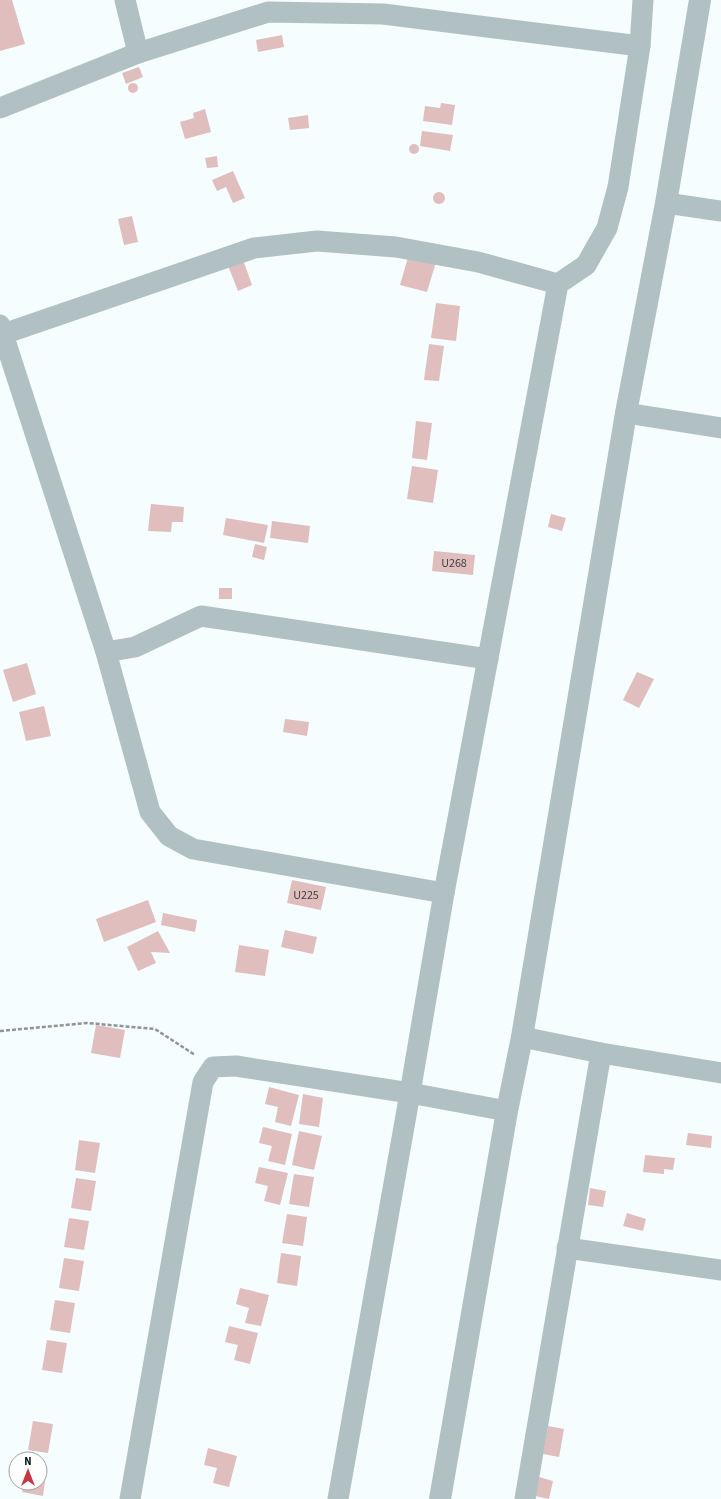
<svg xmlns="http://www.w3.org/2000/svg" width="721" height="1499" viewBox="0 0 721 1499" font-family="'Source Sans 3',sans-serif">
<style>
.building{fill:#dfbebd}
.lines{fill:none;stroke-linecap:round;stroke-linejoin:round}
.path{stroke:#8c9597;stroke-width:2.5;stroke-dasharray:4 2;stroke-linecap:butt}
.minor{stroke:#b1c0c3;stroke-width:21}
.tertiary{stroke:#b1c0c3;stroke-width:22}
.labels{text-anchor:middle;stroke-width:4;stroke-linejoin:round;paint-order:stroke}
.number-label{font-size:12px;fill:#3e3e40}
</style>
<rect width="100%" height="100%" fill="#f6fdfe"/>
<!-- building -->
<g class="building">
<polygon points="0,0 12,0 25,44 0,51"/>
<polygon points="282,35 284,47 258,52 256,40"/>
<polygon points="139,67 143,77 126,84 122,73"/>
<circle cx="133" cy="88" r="5"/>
<polygon points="441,103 455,105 452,125 423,121 425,106 440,108"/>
<polygon points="205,109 211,132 185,139 180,122 194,118 193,113"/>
<polygon points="308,115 309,128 290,130 288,118"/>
<polygon points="422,131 453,135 450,151 420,146"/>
<circle cx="414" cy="149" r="5"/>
<polygon points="217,156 218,167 207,168 205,158"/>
<polygon points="233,171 245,198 233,203 226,187 217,191 212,180"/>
<circle cx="439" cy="198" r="6"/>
<polygon points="132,216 138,242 124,245 118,219"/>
<polygon points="409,254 436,262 427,292 400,285"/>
<polygon points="242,257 252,285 238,291 227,263"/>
<polygon points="436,303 460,306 456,341 431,338"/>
<polygon points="429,344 444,346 439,381 424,380"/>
<polygon points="416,421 432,423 427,460 412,458"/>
<polygon points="412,466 438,470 433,503 407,499"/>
<polygon points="151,504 184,507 183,522 172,522 171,532 148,531"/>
<polygon points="551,514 566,518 562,531 548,527"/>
<polygon points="226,518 268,525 264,543 223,535"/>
<polygon points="272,521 310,526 308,543 270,538"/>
<polygon points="255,544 267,547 264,560 252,557"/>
<polygon points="434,551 475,555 473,575 432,571"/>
<rect x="219" y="588" width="13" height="11"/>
<polygon points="27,663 36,694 13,702 3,670"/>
<polygon points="637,672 654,679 639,708 623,700"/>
<polygon points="44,706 51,736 26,741 19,712"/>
<polygon points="285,719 309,722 307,736 283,732"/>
<polygon points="292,880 326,887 321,910 287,903"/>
<polygon points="148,900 156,922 104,942 96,919"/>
<polygon points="163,913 197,920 195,932 161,925"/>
<polygon points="285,930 317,937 313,954 281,947"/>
<polygon points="158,931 170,953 151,952 156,963 138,971 127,947"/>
<polygon points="239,945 269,950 265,976 235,972"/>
<polygon points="96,1025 125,1030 120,1058 91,1053"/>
<polygon points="269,1087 299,1095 291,1126 275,1122 278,1107 265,1104"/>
<polygon points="303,1094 323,1098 319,1127 299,1124"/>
<polygon points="263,1127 292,1134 285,1165 268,1161 272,1146 259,1143"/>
<polygon points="299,1131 322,1136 314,1170 292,1165"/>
<polygon points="688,1133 712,1136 711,1148 686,1145"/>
<polygon points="79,1140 100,1143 95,1173 75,1170"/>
<polygon points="645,1155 675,1158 673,1170 664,1169 664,1174 643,1172"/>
<polygon points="259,1167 288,1173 280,1205 264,1201 268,1186 255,1183"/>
<polygon points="294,1174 314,1177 309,1207 289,1204"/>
<polygon points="76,1178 96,1181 91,1211 71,1208"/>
<polygon points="590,1188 606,1191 603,1207 588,1205"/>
<polygon points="627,1213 646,1219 643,1231 623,1226"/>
<polygon points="287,1214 307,1217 303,1246 282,1243"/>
<polygon points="69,1218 89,1221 84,1250 64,1247"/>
<polygon points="281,1253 301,1256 297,1286 277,1283"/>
<polygon points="64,1258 84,1261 79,1291 59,1288"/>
<polygon points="240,1288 269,1295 261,1326 245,1323 249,1308 236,1304"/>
<polygon points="55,1300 75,1303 70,1333 50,1330"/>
<polygon points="229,1326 258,1333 250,1364 234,1360 238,1345 225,1342"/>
<polygon points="47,1340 67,1343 62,1373 42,1370"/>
<polygon points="33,1421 53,1424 48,1453 28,1450"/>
<polygon points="548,1426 564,1429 559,1457 543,1454"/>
<polygon points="208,1448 237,1456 229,1487 213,1483 217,1468 204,1465"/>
<polygon points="40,1465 47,1466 43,1496 22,1492 24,1483 40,1483"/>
<polygon points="539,1477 553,1481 549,1499 535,1496"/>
</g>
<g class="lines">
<!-- path -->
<polyline class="path" points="0,1031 87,1023 155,1029 195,1055"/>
<!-- minor -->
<g class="minor">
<polyline points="125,0 138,53"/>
<polyline points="0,108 138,53 268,12 383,14 640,46"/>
<polyline points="666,203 721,211"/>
<polyline points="0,325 106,652 150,812 169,836 193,849 444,893"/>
<polyline points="3,334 254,248 317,241 396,247 478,262 558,284"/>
<polyline points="626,413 721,428"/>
<polyline points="106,652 135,647 201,616 488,659"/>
<polyline points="522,1037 601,1053 721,1073"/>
<polyline points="567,1248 721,1270"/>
<polyline points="130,1499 203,1082 213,1067 236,1066 410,1093 507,1111"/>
<polyline points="338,1499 410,1093 444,893 558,284 586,265 607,228 618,187 640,46 643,0"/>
<polyline points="525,1499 601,1053"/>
</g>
<!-- tertiary -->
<polyline class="tertiary" points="440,1499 507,1111 522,1037 626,413 666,203 700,0"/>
</g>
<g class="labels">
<!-- number labels -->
<g class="number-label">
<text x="454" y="567">U268</text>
<text x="306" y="899">U225</text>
</g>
</g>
<!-- north arrow -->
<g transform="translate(28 1471)"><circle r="19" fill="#ffffff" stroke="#9ca1a2"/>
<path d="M0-3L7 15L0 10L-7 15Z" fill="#c63643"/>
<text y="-6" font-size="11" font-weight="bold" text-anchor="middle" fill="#081417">N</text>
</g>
</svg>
